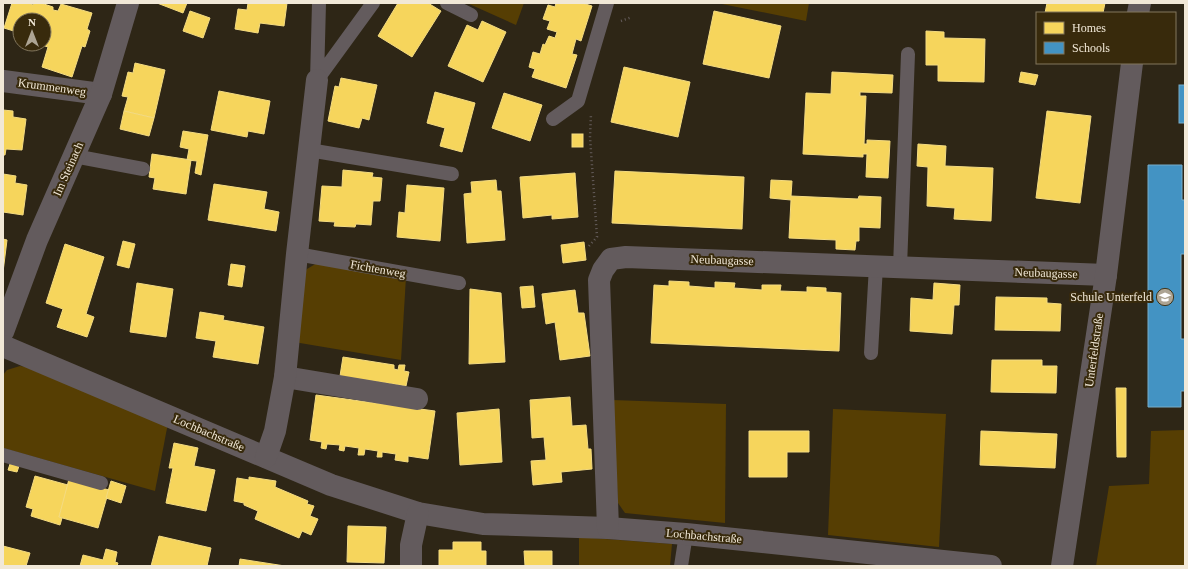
<svg xmlns="http://www.w3.org/2000/svg" width="1188" height="569" viewBox="0 0 1188 569" font-family="'Times New Roman',serif">
<style>
.green{fill:#563e03}
.homes{fill:#f6d55c;stroke:#f4db81}
.schools{fill:#4393c3;stroke:#77acc9}
.lines{fill:none;stroke-linecap:round;stroke-linejoin:round}
.path{stroke:#655d5c;stroke-width:2.5;stroke-dasharray:1 3;stroke-linecap:butt}
.service{stroke:#635b5d;stroke-width:14}
.minor{stroke:#635b5d;stroke-width:22}
.labels{text-anchor:middle;stroke-width:4;stroke-linejoin:round;paint-order:stroke}
.street-label{font-size:12px;fill:#f1e8d7;stroke:#382a0c}
.poi-label{font-size:12px;fill:#f1e8d7;stroke:#382a0c;text-anchor:end}
</style>
<rect width="100%" height="100%" fill="#2e2616"/>
<!-- green -->
<g class="green">
<polygon points="467,3 524,3 516,25"/>
<polygon points="717,3 809,3 806,21"/>
<polygon points="317,263 406,277 401,360 294,342 303,274 307,269"/>
<polygon points="20,366 34,368 168,423 155,491 3,448 3,375 7,370"/>
<polygon points="612,400 726,404 725,523 625,513 618,503"/>
<polygon points="833,409 946,414 939,547 828,535"/>
<polygon points="1185,430 1185,566 1096,566 1109,486 1149,484 1151,431"/>
<polygon points="579,537 672,544 670,566 579,566"/>
</g>
<!-- homes -->
<g class="homes">
<polygon points="12,3 28,3 33,5 34,3 41,3 53,7 53,10 58,11 61,4 92,13 87,29 90,31 85,47 82,46 72,77 42,67 48,47 42,45 42,48 30,44 44,44 44,20 20,20 20,33 4,28"/>
<polygon points="157,3 187,3 183,13"/>
<polygon points="248,3 287,3 284,26 260,23 258,33 235,29 238,9 247,10"/>
<polygon points="398,3 428,3 441,11 412,57 378,36"/>
<polygon points="556,3 582,3 592,6 581,41 576,39 572,54 577,55 566,88 532,77 535,69 529,67 533,52 540,54 543,44 545,45 549,36 555,38 557,32 547,29 550,21 543,19 548,5 555,7"/>
<polygon points="1047,3 1105,3 1103,13 1045,13"/>
<polygon points="190,11 210,18 203,38 183,31"/>
<polygon points="714,11 781,26 769,78 703,64"/>
<polygon points="482,21 506,32 483,82 448,66 467,25 478,30"/>
<polygon points="926,31 944,32 944,38 985,39 984,82 938,81 938,65 926,65"/>
<polygon points="135,63 165,70 154,118 124,111 128,97 122,96 128,72 133,73"/>
<polygon points="624,67 690,82 678,137 611,122"/>
<polygon points="832,72 893,75 892,93 860,92 860,96 866,96 864,144 867,144 867,140 890,141 888,178 866,177 867,154 863,154 863,157 803,154 806,93 831,94"/>
<polygon points="1021,72 1038,75 1035,85 1019,82"/>
<polygon points="341,78 377,85 369,120 362,118 359,128 328,121 335,86 339,87"/>
<polygon points="219,91 270,101 264,134 248,131 247,137 211,130"/>
<polygon points="435,92 475,103 462,152 440,146 445,128 427,123"/>
<polygon points="504,93 542,105 530,141 492,128"/>
<polygon points="3,110 13,111 13,117 26,119 22,150 6,149 5,155 3,155"/>
<polygon points="124,111 154,118 149,136 120,129"/>
<polygon points="1047,111 1091,116 1080,203 1036,198"/>
<polygon points="183,131 208,135 201,175 195,173 197,161 187,160 189,149 180,147"/>
<rect x="572" y="134" width="11" height="13"/>
<polygon points="918,144 946,146 945,166 993,168 991,221 954,219 955,208 927,206 928,167 917,166"/>
<polygon points="152,154 191,160 186,194 153,189 155,178 149,177"/>
<polygon points="343,170 373,173 372,177 382,178 380,201 373,201 371,225 356,224 355,227 334,226 335,222 319,221 322,186 342,187"/>
<polygon points="615,171 744,177 742,229 612,223"/>
<polygon points="575,173 578,217 552,219 552,215 523,218 520,177"/>
<polygon points="3,174 16,176 15,183 27,185 23,215 3,212"/>
<polygon points="496,180 497,191 501,191 505,240 467,243 464,194 472,193 471,182"/>
<polygon points="771,180 792,181 791,196 858,199 859,196 881,197 880,228 859,227 859,241 856,241 855,250 836,249 836,240 789,238 791,200 770,198"/>
<polygon points="214,184 267,192 264,209 279,212 276,231 208,220"/>
<polygon points="407,185 444,188 440,241 397,237 399,212 405,213"/>
<polygon points="3,239 7,240 3,272"/>
<polygon points="123,241 135,244 129,268 117,265"/>
<polygon points="584,242 586,260 563,263 561,245"/>
<polygon points="65,244 104,257 86,314 94,317 87,337 57,327 63,309 46,303"/>
<polygon points="231,264 245,266 242,287 228,285"/>
<polygon points="669,281 689,282 689,286 715,288 715,282 735,283 734,288 762,290 762,285 781,285 780,291 807,292 807,287 826,288 826,292 841,293 839,351 651,343 654,285 669,286"/>
<polygon points="137,283 173,289 166,337 130,332"/>
<polygon points="934,283 960,285 959,305 954,305 952,334 910,331 911,298 933,300"/>
<polygon points="533,286 535,307 522,308 520,287"/>
<polygon points="470,289 501,293 505,362 469,364"/>
<polygon points="575,290 578,313 584,313 590,356 560,360 555,322 546,324 542,294"/>
<polygon points="996,297 1047,298 1047,303 1061,304 1060,331 995,330"/>
<polygon points="200,312 224,316 223,320 264,327 258,364 213,357 216,341 196,338"/>
<polygon points="343,357 394,365 394,369 398,370 399,365 405,365 404,371 409,372 406,386 340,376"/>
<polygon points="992,360 1042,360 1042,366 1057,366 1056,393 991,392"/>
<polygon points="1116,388 1126,388 1126,457 1117,457"/>
<polygon points="316,395 435,411 428,459 408,456 408,462 395,460 396,454 382,452 382,457 377,457 378,451 365,449 364,455 358,455 359,448 345,446 344,451 339,450 340,445 327,444 326,449 321,448 322,442 310,440"/>
<polygon points="570,397 572,426 586,425 588,449 591,449 592,469 561,472 562,482 533,485 531,461 546,460 544,437 532,438 530,400"/>
<polygon points="499,409 502,462 460,465 457,413"/>
<polygon points="749,431 809,431 809,452 787,452 787,477 749,477"/>
<polygon points="981,431 1057,434 1055,468 980,465"/>
<polygon points="174,443 198,448 194,466 215,470 206,511 166,503 173,468 169,468"/>
<polygon points="10,464 19,466 17,472 8,470"/>
<polygon points="35,476 68,485 59,517 62,518 60,525 31,516 33,509 26,507"/>
<polygon points="249,477 276,481 275,487 308,501 307,504 314,506 310,516 318,519 311,535 302,531 299,538 255,519 258,511 244,505 244,503 234,501 237,478 249,480"/>
<polygon points="69,479 109,490 98,528 59,517"/>
<polygon points="111,481 126,486 121,503 106,498"/>
<polygon points="348,526 386,527 384,563 347,562"/>
<polygon points="159,536 211,548 207,566 151,566"/>
<polygon points="453,542 481,542 481,551 486,551 486,566 439,566 439,550 453,550"/>
<polygon points="3,546 30,553 26,566 3,566"/>
<polygon points="106,549 117,552 115,562 118,563 117,566 80,566 83,555 103,560"/>
<polygon points="524,551 552,551 552,566 525,566"/>
<polygon points="240,559 285,566 239,566"/>
</g>
<!-- schools -->
<g class="schools">
<rect x="1179" y="85" width="6" height="38"/>
<polygon points="1148,165 1182,165 1182,200 1185,200 1185,254 1181,254 1181,339 1185,339 1185,391 1181,391 1181,407 1148,407"/>
</g>
<g class="lines">
<!-- path -->
<g class="path">
<polyline points="621,21 632,17"/>
<polyline points="589,246 597,237 590,137 591,114"/>
</g>
<!-- service -->
<g class="service">
<polyline points="319,3 317,80 373,3"/>
<polyline points="447,3 471,15"/>
<polyline points="553,119 578,101 607,3"/>
<polyline points="309,150 452,174"/>
<polyline points="74,156 143,169"/>
<polyline points="297,254 459,283"/>
<polyline points="900,267 908,54"/>
<polyline points="871,353 876,266"/>
<polyline points="3,455 101,483"/>
<polyline points="681,566 686,534"/>
</g>
<!-- minor -->
<g class="minor">
<polyline points="1138,13 1140,3"/>
<polyline points="3,81 101,94"/>
<polyline points="3,332 37,240 101,94 128,3"/>
<polyline points="3,346 331,485 418,513 483,524 608,528 686,534 991,566"/>
<polyline points="285,377 417,399"/>
<polyline points="266,457 275,431 285,377 297,254 317,80"/>
<polyline points="608,528 599,280 603,270 611,259 626,257 1106,275"/>
<polyline points="411,566 411,545 418,513"/>
<polyline points="1062,566 1106,275 1132,63"/>
</g>
</g>
<!-- icons -->
<defs>
<symbol id="school-disc" viewBox="-11 -11 22 22"><circle r="9.5" fill="#ada493" stroke="#382a0c"/><path d="M0-5L7-2L0 1L-7-2ZM-4 1L0 2.5L4 1V4Q0 6-4 4Z" fill="#fff"/></symbol>
</defs>
<g fill-rule="evenodd">
<use href="#school-disc" x="1155" y="287" width="20" height="20"/>
</g>
<g class="labels">
<!-- street labels -->
<g class="street-label">
<text transform="translate(52 87) rotate(8)" y="4">Krummenweg</text>
<text transform="translate(68 169) rotate(-66)" y="4">Im Steinach</text>
<text transform="translate(722 260) rotate(2)" y="4">Neubaugasse</text>
<text transform="translate(378 269) rotate(10)" y="4">Fichtenweg</text>
<text transform="translate(1046 273) rotate(2)" y="4">Neubaugasse</text>
<text transform="translate(1094 350) rotate(-82)" y="4">Unterfeldstraße</text>
<text transform="translate(209 433) rotate(23)" y="4">Lochbachstraße</text>
<text transform="translate(704 536) rotate(5)" y="4">Lochbachstraße</text>
</g>
<!-- poi labels -->
<g class="poi-label">
<text x="1152" y="301">Schule Unterfeld</text>
</g>
</g>
<!-- border -->
<rect width="1188" height="569" fill="none" stroke="#f1e8d7" stroke-width="8"/>
<!-- legend -->
<rect x="1036" y="12" width="140" height="52" fill="#382a0c" stroke="#82765d"/>
<rect x="1044" y="22" width="20" height="12" fill="#f6d55c" stroke="#82765d"/>
<text x="1072" y="32" font-size="12" fill="#f1e8d7">Homes</text>
<rect x="1044" y="42" width="20" height="12" fill="#4393c3" stroke="#82765d"/>
<text x="1072" y="52" font-size="12" fill="#f1e8d7">Schools</text>
<!-- north arrow -->
<g transform="translate(32 32)"><circle r="19" fill="#382a0c" stroke="#82765d"/>
<path d="M0-3L7 15L0 10L-7 15Z" fill="#ada493"/>
<text y="-6" font-size="11" font-weight="bold" text-anchor="middle" fill="#f1e8d7">N</text>
</g>
</svg>
